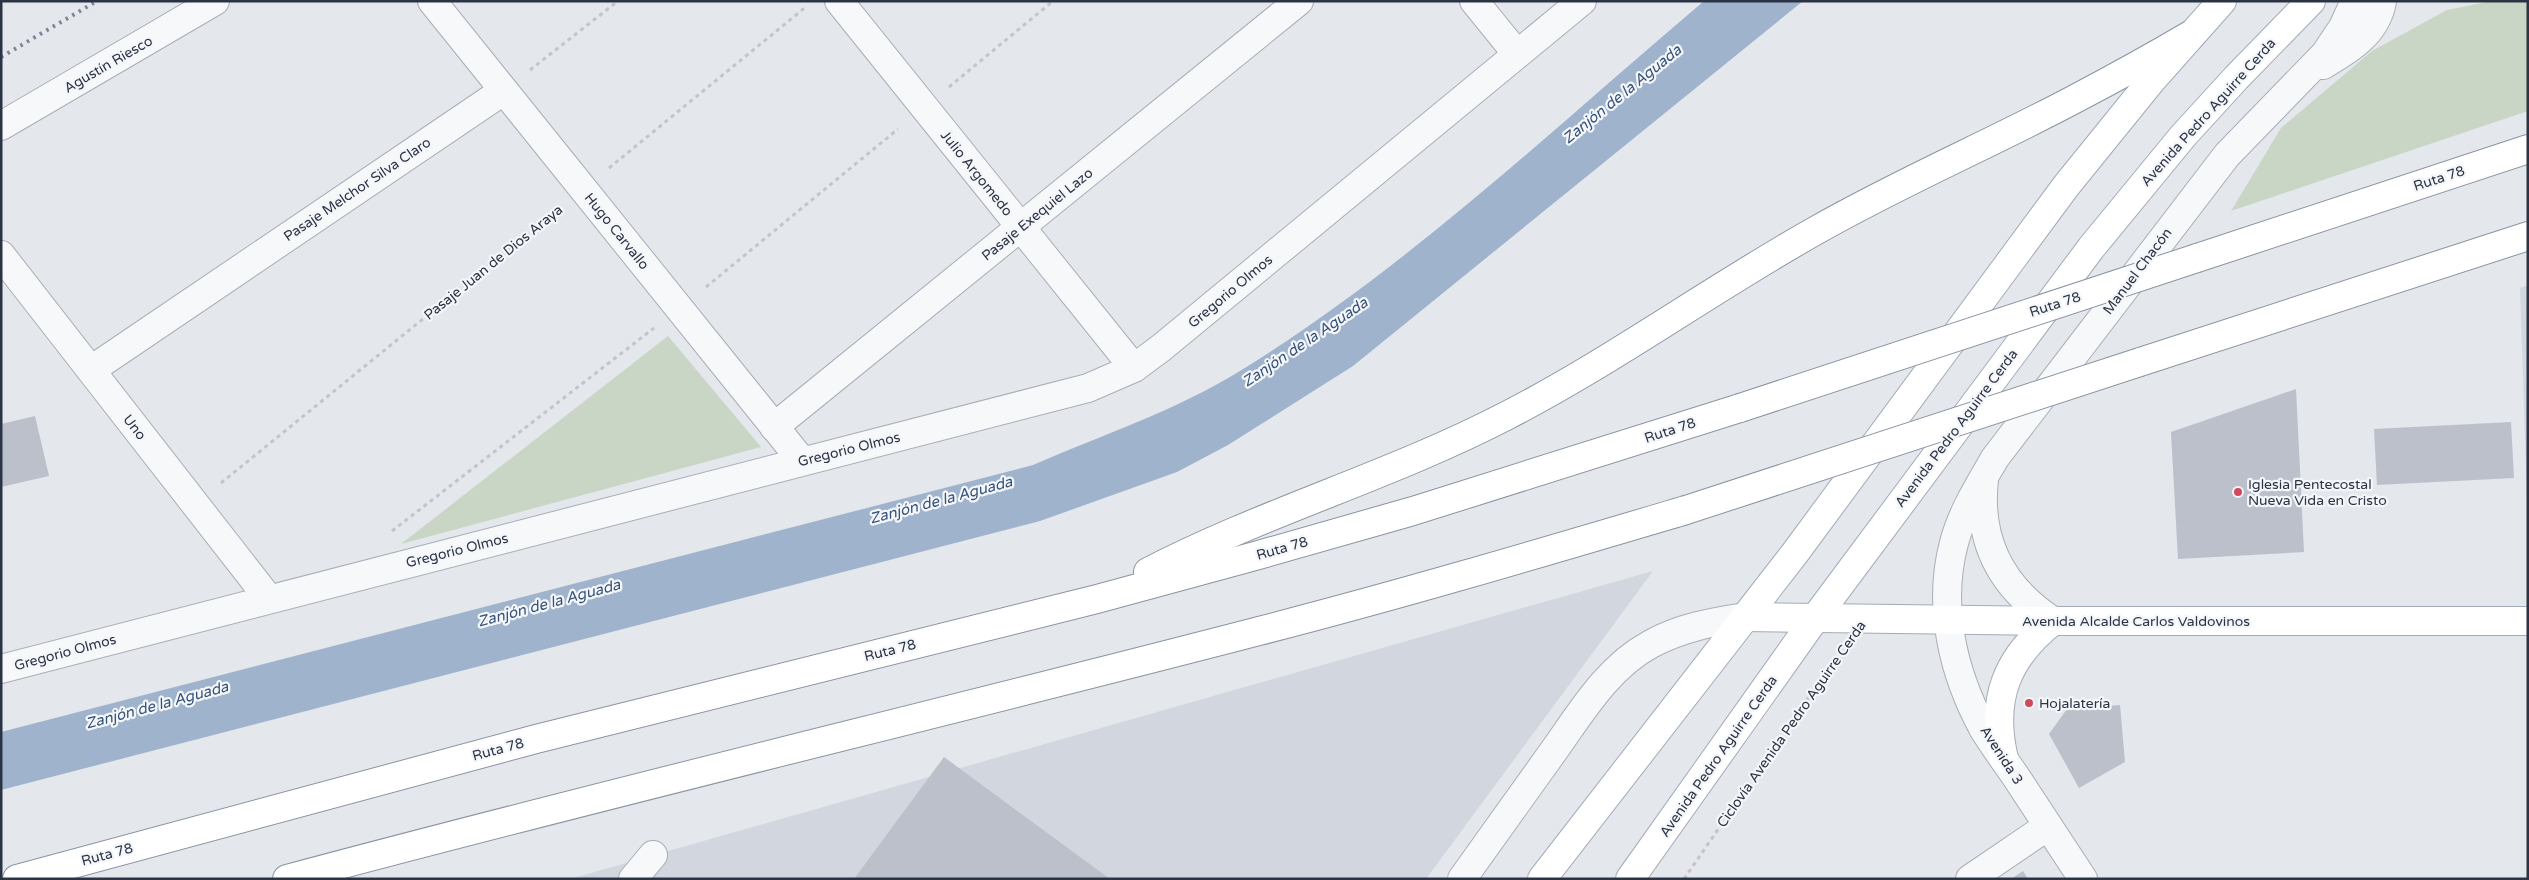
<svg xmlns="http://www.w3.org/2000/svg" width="2529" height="880" viewBox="0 0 2529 880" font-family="'Varela Round',sans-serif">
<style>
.built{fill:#d2d6de}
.green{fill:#c9d6c5}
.water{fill:#9fb4cc}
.building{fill:#bbc0ca}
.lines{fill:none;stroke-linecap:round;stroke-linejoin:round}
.minor-casing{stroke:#a9aeb7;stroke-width:30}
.major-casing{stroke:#a3abb8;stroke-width:30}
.highway-casing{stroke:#8b94a3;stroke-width:30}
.path{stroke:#c2c5cb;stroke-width:3;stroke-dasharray:4 4;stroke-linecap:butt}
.minor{stroke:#f7f8fa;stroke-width:28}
.major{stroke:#fff;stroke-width:28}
.highway{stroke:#fff;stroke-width:28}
.rail{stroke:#7d8696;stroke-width:4;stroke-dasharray:2.5 5;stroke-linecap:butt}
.highway-bridge-casing{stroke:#8b94a3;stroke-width:30;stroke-linecap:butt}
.highway-bridge{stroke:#fff;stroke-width:28}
.poi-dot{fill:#d1495b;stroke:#f4f6f9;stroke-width:2}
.labels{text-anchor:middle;stroke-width:4.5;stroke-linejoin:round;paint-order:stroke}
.street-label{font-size:14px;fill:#2b3445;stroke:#f4f6f9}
.poi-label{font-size:14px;fill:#2b3445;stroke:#f4f6f9;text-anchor:start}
.water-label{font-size:15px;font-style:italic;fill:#34527a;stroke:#f4f6f9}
</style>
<rect width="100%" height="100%" fill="#e4e7ec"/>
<!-- built -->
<g class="built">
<polygon points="2528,285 2528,529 2520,288"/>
<polygon points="1653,571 1426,879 570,879"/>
</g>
<!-- green -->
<g class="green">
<polygon points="2492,1 2528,1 2528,111 2231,211 2281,128 2372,51 2447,10"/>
<polygon points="668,336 761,447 401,544"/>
</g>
<!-- water -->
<path class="water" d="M1704,1h99l-450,365 -125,79 -51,27 -137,49 -1039,269v-58l1032,-267c69,-30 142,-54 207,-94 167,-103 314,-243 464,-370z"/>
<!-- building -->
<g class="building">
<polygon points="2296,389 2304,552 2178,559 2171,432"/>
<polygon points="35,416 49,476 1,487 1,424"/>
<polygon points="2511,422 2514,478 2377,485 2374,429"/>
<polygon points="2120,705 2125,762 2079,788 2049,734 2067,709"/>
<polygon points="944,757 1110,879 854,879"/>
<polygon points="2023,871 2028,879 2011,879"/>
</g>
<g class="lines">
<defs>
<g id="minor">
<polyline points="432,1 802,461"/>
<polyline points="839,1 1134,368"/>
<polyline points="1474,1 1517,54"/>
<path d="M2323,65c26,-15 54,-32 59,-64"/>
<polyline points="1,126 215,1"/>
<polyline points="1,255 269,599"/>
<polyline points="91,370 503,91"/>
<polyline points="774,427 1299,1"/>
<path d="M1984,480c-7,62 18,108 69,141"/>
<polyline points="1,669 1088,388 1134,368 1161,348 1582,1"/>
<polyline points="633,879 653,855"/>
<path d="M1462,879c29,-41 59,-82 88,-123 29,-40 56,-88 101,-112 29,-16 61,-22 94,-27"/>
<polyline points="1970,879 2048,826"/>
<path d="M2083,879c-21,-32 -42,-64 -63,-96 -11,-17 -25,-35 -36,-53 -31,-56 -47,-124 -30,-187 8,-31 25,-57 41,-85l232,-303 98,-101 18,-27 12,-26"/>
</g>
<g id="major">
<polyline points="1745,617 2053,621 2528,621"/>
<path d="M2004,759c-14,-59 2,-101 49,-138"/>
<polyline points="1542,879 1795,553 2066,186 2151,81 2222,1"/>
<polyline points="1630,879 1816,617 2091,248 2183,136 2236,78 2311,1"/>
</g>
<g id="highway">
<polyline points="2197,258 2528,149"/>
<polyline points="2140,362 2528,236"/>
<path d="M1148,572c116,-60 242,-96 358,-156 107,-55 204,-126 309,-185 84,-48 173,-86 258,-131 40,-21 80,-43 119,-66"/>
<polyline points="17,879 536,739 1097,599 1255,556 1413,511 1740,408"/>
<path d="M287,879c323,-87 649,-164 972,-248 144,-37 285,-79 427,-121"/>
</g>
</defs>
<!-- minor casing -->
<use href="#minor" class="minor-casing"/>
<!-- major casing -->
<use href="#major" class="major-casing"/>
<!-- highway casing -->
<use href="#highway" class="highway-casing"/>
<!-- path -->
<g class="path">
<polyline points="530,70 618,1"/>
<polyline points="949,87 1053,1"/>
<polyline points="609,168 807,6"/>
<polyline points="706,287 898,129"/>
<polyline points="221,483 557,210"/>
<polyline points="392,531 654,328"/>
<polyline points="1684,879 1839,653"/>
</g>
<!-- minor -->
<use href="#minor" class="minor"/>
<!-- major -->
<use href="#major" class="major"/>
<!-- highway -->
<use href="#highway" class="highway"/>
<!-- rail -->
<polyline class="rail" points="1,57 97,1"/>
<defs>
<g id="highway-bridge">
<polyline points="1740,408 2197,258"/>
<polyline points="1686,510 2140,362"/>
</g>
</defs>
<!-- highway-bridge casing -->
<use href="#highway-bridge" class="highway-bridge-casing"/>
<!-- highway-bridge -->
<use href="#highway-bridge" class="highway-bridge"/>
</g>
<!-- markers -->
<g class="poi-dot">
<circle cx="2238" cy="492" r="5"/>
<circle cx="2029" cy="703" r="5"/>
</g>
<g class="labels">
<!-- street labels -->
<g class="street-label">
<text transform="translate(108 64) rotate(-30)" y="5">Agustín Riesco</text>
<text transform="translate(2208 112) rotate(-48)" y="5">Avenida Pedro Aguirre Cerda</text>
<text transform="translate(977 173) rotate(51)" y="5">Julio Argomedo</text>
<text transform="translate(2439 178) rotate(-18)" y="5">Ruta 78</text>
<text transform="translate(357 189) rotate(-34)" y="5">Pasaje Melchor Silva Claro</text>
<text transform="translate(1037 214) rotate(-39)" y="5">Pasaje Exequiel Lazo</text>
<text transform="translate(617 231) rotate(51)" y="5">Hugo Carvallo</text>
<text transform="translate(493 262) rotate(-39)" y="5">Pasaje Juan de Dios Araya</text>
<text transform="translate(2137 271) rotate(-53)" y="5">Manuel Chacón</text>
<text transform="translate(1230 291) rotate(-40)" y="5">Gregorio Olmos</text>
<text transform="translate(2055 304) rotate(-18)" y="5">Ruta 78</text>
<text transform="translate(135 427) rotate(52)" y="5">Uno</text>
<text transform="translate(1956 428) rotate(-53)" y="5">Avenida Pedro Aguirre Cerda</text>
<text transform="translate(1670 430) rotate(-18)" y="5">Ruta 78</text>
<text transform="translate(849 449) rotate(-14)" y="5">Gregorio Olmos</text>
<text transform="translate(1282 548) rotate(-16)" y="5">Ruta 78</text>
<text transform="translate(457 550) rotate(-14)" y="5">Gregorio Olmos</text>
<text x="2136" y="626">Avenida Alcalde Carlos Valdovinos</text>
<text transform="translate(890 650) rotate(-14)" y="5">Ruta 78</text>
<text transform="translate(65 652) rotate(-15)" y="5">Gregorio Olmos</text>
<text transform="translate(1791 724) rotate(-55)" y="5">Ciclovía Avenida Pedro Aguirre Cerda</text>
<text transform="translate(498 749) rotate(-15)" y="5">Ruta 78</text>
<text transform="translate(2002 755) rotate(57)" y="5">Avenida 3</text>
<text transform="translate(1718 756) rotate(-55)" y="5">Avenida Pedro Aguirre Cerda</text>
<text transform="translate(107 854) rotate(-15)" y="5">Ruta 78</text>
</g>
<!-- poi labels -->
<g class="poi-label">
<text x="2248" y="489">Iglesia Pentecostal<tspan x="2248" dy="16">Nueva Vida en Cristo</tspan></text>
<text x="2039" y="708">Hojalatería</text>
</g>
<!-- water labels -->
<g class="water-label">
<text transform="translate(1622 94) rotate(-39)" y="5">Zanjón de la Aguada</text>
<text transform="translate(1305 342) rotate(-34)" y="5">Zanjón de la Aguada</text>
<text transform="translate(941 500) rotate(-15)" y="5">Zanjón de la Aguada</text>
<text transform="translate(549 603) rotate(-15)" y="5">Zanjón de la Aguada</text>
<text transform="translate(157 705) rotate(-15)" y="5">Zanjón de la Aguada</text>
</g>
</g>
<!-- border -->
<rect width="2529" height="880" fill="none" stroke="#2b3445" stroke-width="5"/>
</svg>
